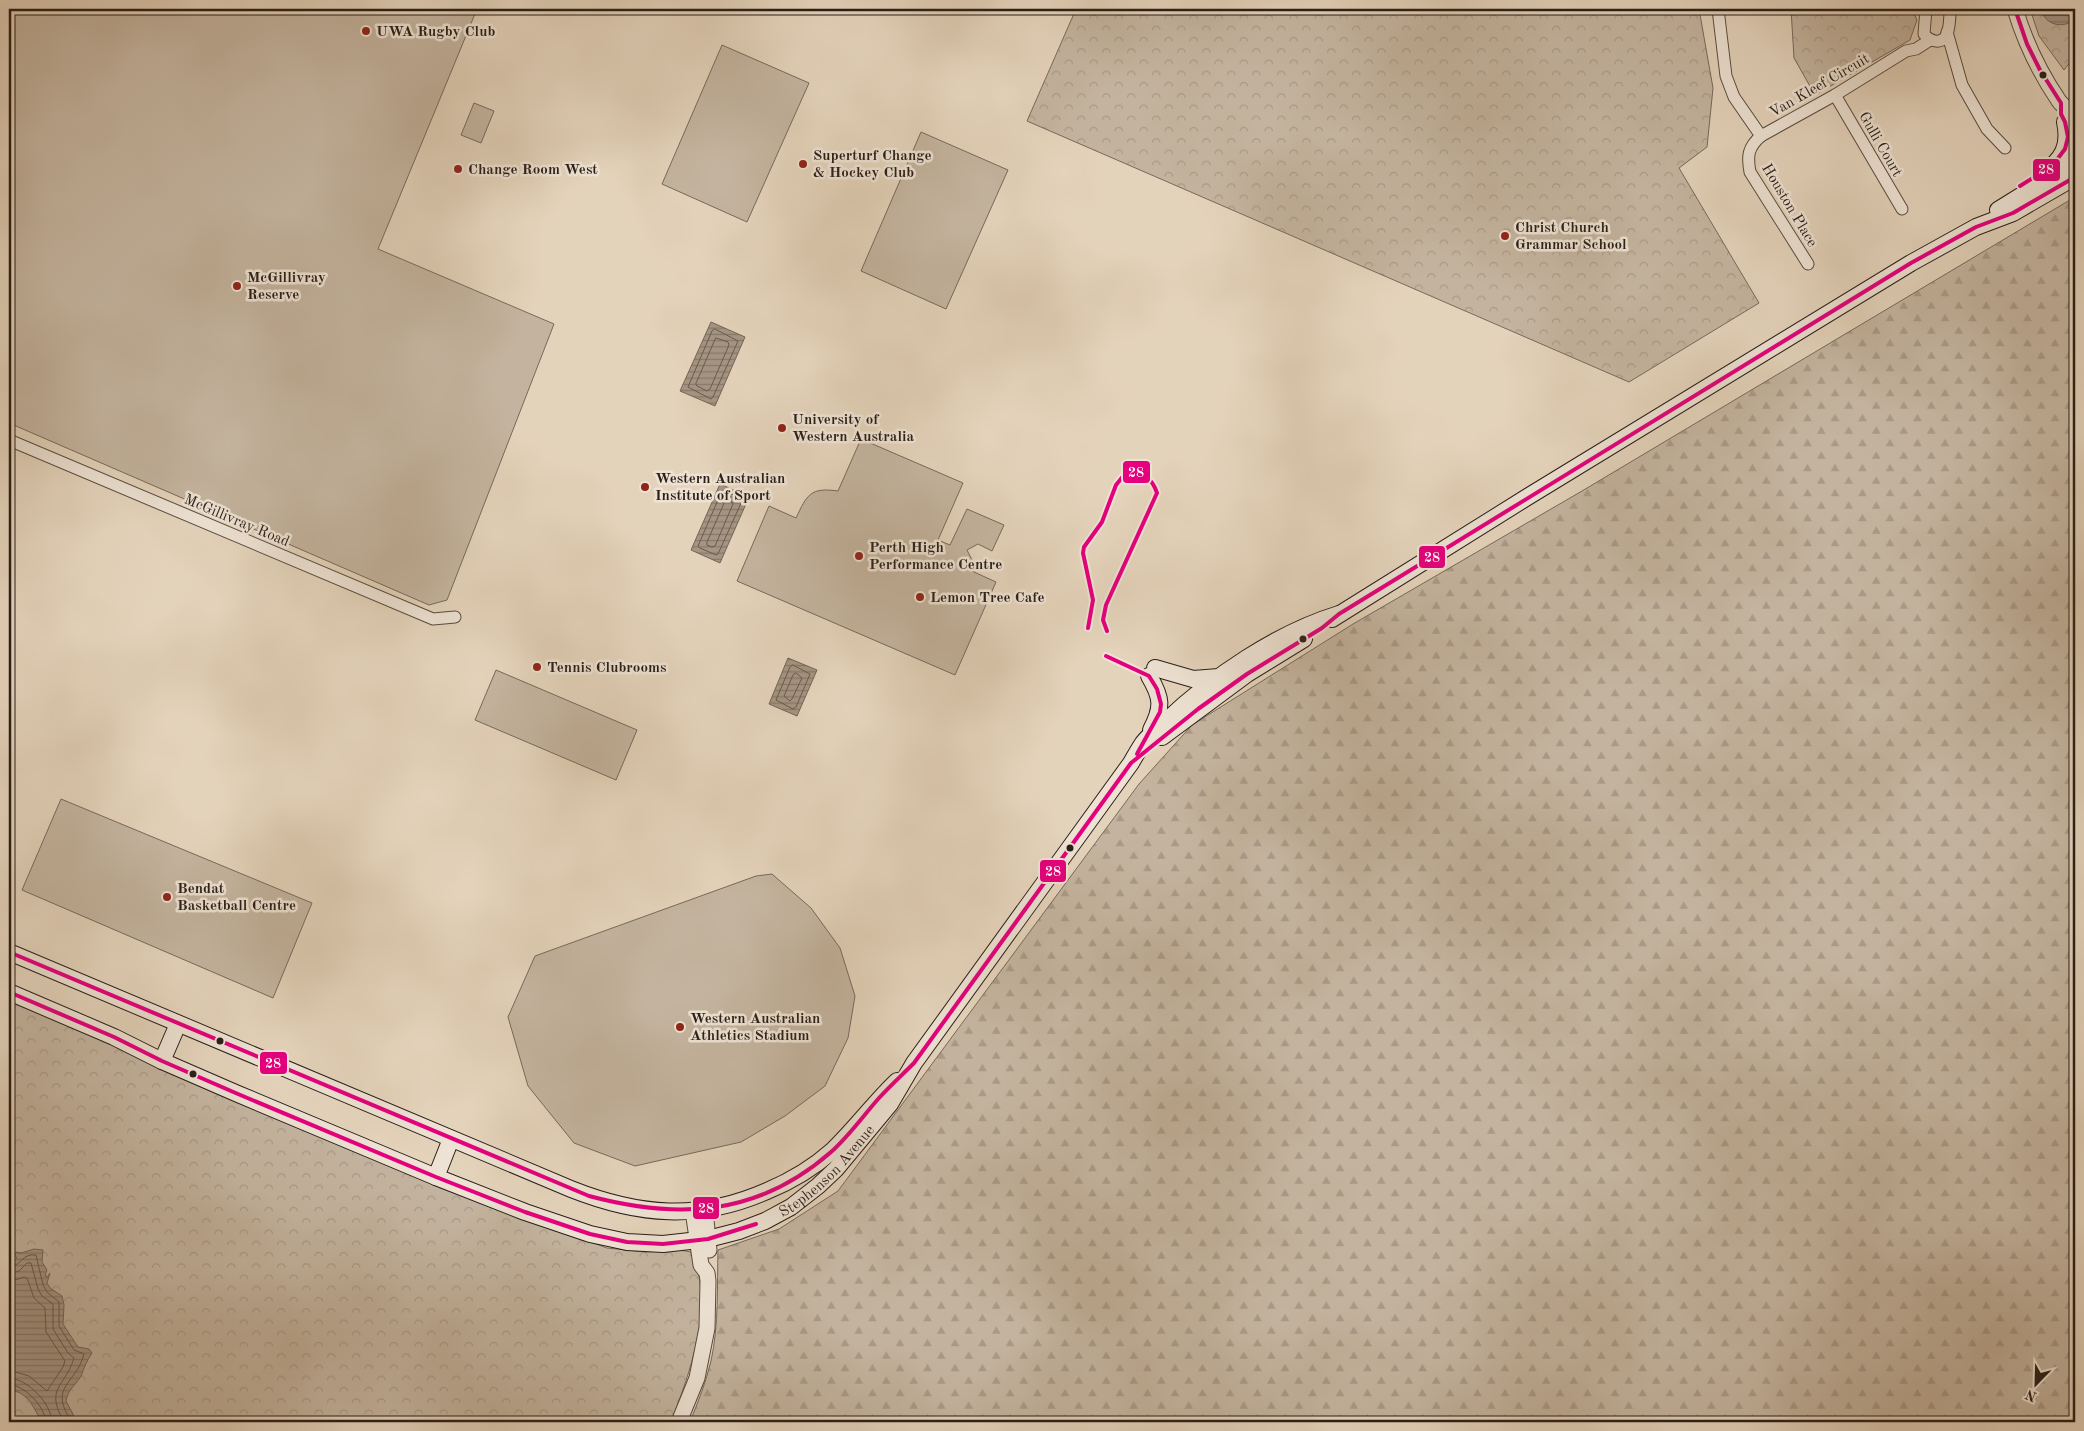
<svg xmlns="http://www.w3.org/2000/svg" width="2084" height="1431" viewBox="0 0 2084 1431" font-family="'Old Standard TT',serif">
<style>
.grass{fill:#c4b49f;stroke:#77695b}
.forest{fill:url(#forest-firs);stroke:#77695b}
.park{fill:url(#park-crowns);stroke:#77695b}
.water{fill:url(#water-rules);stroke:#746558}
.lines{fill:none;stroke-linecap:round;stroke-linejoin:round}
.shore{stroke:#685a4d;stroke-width:1}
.minor-casing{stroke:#584b40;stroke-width:13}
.tertiary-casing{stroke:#584b40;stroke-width:17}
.secondary-casing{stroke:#2a1e17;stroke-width:18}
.minor{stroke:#ede2d3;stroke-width:11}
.tertiary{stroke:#ede2d3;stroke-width:15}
.secondary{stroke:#ede2d3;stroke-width:16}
.bus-1-casing{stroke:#ede2d3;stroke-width:8}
.bus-1{stroke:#e5007d;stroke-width:4}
.poi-dot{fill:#8f2418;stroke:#ede2d3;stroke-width:2}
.bus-dot{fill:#2a1e17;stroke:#ede2d3;stroke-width:2}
.labels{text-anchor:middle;stroke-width:5;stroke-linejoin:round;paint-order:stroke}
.poi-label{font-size:15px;font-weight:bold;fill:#2a1e17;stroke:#ede2d3;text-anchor:start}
.street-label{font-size:15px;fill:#2a1e17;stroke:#ede2d3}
.line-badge{stroke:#ede2d3;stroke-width:2}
.badge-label{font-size:14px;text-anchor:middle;font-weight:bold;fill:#fff}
</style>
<defs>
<pattern id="forest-firs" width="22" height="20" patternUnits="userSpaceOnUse" patternTransform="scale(1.25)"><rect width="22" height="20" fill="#c4b49f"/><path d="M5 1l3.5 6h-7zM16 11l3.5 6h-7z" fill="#a99a88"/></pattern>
<pattern id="park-crowns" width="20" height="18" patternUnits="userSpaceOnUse" patternTransform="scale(1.25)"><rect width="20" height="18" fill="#c4b49f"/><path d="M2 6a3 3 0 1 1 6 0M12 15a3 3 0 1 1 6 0" fill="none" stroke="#a99a88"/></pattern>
<pattern id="water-rules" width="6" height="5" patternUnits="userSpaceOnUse" patternTransform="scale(1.25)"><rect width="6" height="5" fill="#a59583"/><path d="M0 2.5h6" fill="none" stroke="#87796a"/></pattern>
</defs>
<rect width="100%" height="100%" fill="#e4d3bb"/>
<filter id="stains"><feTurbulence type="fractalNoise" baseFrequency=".004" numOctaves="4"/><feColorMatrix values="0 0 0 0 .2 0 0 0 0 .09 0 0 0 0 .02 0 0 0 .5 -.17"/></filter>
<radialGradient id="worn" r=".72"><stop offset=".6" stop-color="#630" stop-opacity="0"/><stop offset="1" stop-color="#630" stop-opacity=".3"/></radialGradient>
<!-- grass -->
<g class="grass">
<polygon points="9,9 477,9 378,249 554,324 447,600 429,605 9,423"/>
<polygon points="722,45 809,83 747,222 662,184"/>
<polygon points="474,103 494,111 481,143 461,135"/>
<polygon points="921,132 1008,170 946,309 861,271"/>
<path d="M861,439l102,44 -25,57 12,5 17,-36 37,16 -12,26 -14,-7 -11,6 5,10 2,12 22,10 -41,93 -218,-94 32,-75 27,12c11,-23 14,-31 42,-27z"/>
<polygon points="496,670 637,730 616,780 475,720"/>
<polygon points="61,799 312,903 273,998 22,890"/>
<polygon points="772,874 811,908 840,948 855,996 848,1038 825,1086 785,1116 741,1142 635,1166 574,1143 528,1086 508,1017 535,956 756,876"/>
</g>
<!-- forest -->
<path class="forest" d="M2075,197v1225h-1385c8,-20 16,-40 21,-61 8,-36 6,-75 7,-111l61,-21 59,-38 301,-407 53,-59 161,-101 229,-133z"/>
<!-- park -->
<g class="park">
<polygon points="1076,9 1699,9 1713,88 1707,147 1679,168 1759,303 1629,382 1027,121"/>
<polygon points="1791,9 1912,9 1917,20 1910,40 1815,95 1794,58"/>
<polygon points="2030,9 2075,9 2075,56 2064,70 2039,36"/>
<path d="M9,999l549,231 49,18 39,4 34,-2 11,2c25,52 -1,120 -20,170h-662z"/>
</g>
<!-- water -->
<g class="water">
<path d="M2040,9h35v11c-14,9 -29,5 -35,-11z"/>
<polygon points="711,322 745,337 715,406 680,391"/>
<polygon points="720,484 749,497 720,563 691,550"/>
<polygon points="788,658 817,670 797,716 769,704"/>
<path d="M34,1249l9,1 -1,12 5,8 -2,6 2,1 3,-4 -3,10 3,5 12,8 2,9 -1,19 15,23 11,2 3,4c-5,7 -8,15 -11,23 -5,9 -13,13 -15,25l11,21h-35c-6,-9 -10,-21 -19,-27 -4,-4 -9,-3 -14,-7v-124l8,-6 -3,-4 2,-2 5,1z"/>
</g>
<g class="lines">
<!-- shore -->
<g class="shore">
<polygon points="715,329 738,341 713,397 711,399 688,387 712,331"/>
<polygon points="716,338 728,342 729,345 710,389 707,391 697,386 696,384"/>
<polygon points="725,491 740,498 742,501 718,554 716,555 700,548 698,546 721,493"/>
<polygon points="727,499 732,502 733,504 715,546 712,547 707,545 707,542 725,501"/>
<polygon points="793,665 810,674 796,707 793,709 776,700 790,667"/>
<polygon points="796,673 802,678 792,699 790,701 784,696 793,675"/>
<path d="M9,1268c12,-2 13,-15 27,-13l7,30 4,7 12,10v24l15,24 10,4c-8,31 -37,32 -12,68"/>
<path d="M9,1274l10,-3 8,-8h4l7,26 4,7 11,8v25l15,24 6,5c-9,30 -30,29 -10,64"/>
<polyline points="9,1282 24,1277 27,1278 34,1298 45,1308 46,1332 65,1361 63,1367 47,1391 29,1376 9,1370"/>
<path d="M9,1378c19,1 42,25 43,44"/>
<path d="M9,1384c16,2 35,21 37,38"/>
</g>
<defs>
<g id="minor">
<polyline points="1718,9 1726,76 1734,97 1761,136 1835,95 1906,51 1916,49 1930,40"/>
<path d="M1926,9l-2,25c6,8 19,11 23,0 3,-8 3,-18 3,-25"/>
<polyline points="1947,32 1962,85 1987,129 2005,148"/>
<polyline points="1835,95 1902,209"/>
<path d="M1761,136c-13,11 -14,20 -11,36l58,92"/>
<polyline points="9,440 433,619 455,617"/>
</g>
<g id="tertiary">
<path d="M2015,9c10,33 25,64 44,92 4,6 11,8 16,16"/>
<polyline points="705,1210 709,1250"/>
<polyline points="679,1422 697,1378 707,1328 708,1281 707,1273 701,1265 693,1211"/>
</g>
<g id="secondary">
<path d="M2043,173c20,-14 27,-27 22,-51"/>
<polyline points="1998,210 2075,162"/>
<polyline points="1332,619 1529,496 1911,263 1976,227 2013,213 2075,177"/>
<polyline points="1155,668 1193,679 1219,677"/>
<path d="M1149,676c13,22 14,31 2,54"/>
<polyline points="1162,737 1247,674 1304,639"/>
<path d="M9,952l562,237c68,27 128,32 196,2 24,-10 46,-23 65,-40 23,-22 42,-48 65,-70"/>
<path id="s1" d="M9,992l105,45 48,24 76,33 198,83 89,35 65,22 37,8 36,2 45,-5 31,-8 26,-10 26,-14 27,-21 18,-17 54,-65 24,-41 217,-300c4,-7 8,-14 12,-20 6,-8 15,-15 22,-21 47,-45 112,-89 174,-108"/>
<polyline points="162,1061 178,1024"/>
<polyline points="436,1177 451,1139"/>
</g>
</defs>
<!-- minor casing -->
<use href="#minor" class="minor-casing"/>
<!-- tertiary casing -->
<use href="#tertiary" class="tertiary-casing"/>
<!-- secondary casing -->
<use href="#secondary" class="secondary-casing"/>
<!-- minor -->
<use href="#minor" class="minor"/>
<!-- tertiary -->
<use href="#tertiary" class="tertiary"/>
<!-- secondary -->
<use href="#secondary" class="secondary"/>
<defs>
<g id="bus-1">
<polyline points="2015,9 2027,44 2040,70 2061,103 2061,114 2065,122 2068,137 2065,149 2052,166 2020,186"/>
<path d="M1088,628l5,-28 -10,-47 1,-6 18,-25 14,-37 12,-15c15,2 24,8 29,23l-51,112 -3,15 4,11"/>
<polyline points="1106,656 1149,676 1157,689 1161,704 1160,712 1137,754"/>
<path d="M9,952l580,244c90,24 169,20 242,-44 18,-16 32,-36 48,-54 11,-12 23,-23 35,-35l217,-300 67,-54 49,-35 75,-46 17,-14 572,-351 65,-36 37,-14 62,-36"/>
<polyline points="9,992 114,1037 162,1061 238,1094 436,1177 525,1212 590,1234 627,1242 663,1244 708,1239 756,1224"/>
</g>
</defs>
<!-- bus-1 casing -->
<use href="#bus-1" class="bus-1-casing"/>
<!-- bus-1 -->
<use href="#bus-1" class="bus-1"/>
</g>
<!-- markers -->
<g class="poi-dot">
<circle cx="366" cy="31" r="5"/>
<circle cx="803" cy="164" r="5"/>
<circle cx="458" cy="169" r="5"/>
<circle cx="1505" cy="236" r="5"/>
<circle cx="237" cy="286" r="5"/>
<circle cx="782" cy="428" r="5"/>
<circle cx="645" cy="487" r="5"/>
<circle cx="859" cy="556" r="5"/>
<circle cx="920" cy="597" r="5"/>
<circle cx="537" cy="667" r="5"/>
<circle cx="167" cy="897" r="5"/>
<circle cx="680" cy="1027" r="5"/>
</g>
<g class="bus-dot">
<circle cx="2043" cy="75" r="4.5"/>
<circle cx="1303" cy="639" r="4.5"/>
<circle cx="1070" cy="848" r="4.5"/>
<circle cx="220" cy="1041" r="4.5"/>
<circle cx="193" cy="1074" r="4.5"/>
</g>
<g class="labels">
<!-- poi labels -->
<g class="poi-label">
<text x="376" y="36">UWA Rugby Club</text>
<text x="813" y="160">Superturf Change<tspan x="813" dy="17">&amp; Hockey Club</tspan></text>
<text x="468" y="174">Change Room West</text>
<text x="1515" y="232">Christ Church<tspan x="1515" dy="17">Grammar School</tspan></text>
<text x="247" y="282">McGillivray<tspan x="247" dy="17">Reserve</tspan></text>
<text x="792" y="424">University of<tspan x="792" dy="17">Western Australia</tspan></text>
<text x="655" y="483">Western Australian<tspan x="655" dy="17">Institute of Sport</tspan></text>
<text x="869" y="552">Perth High<tspan x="869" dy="17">Performance Centre</tspan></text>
<text x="930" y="602">Lemon Tree Cafe</text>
<text x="547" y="672">Tennis Clubrooms</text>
<text x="177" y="893">Bendat<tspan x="177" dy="17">Basketball Centre</tspan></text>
<text x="690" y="1023">Western Australian<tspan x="690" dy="17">Athletics Stadium</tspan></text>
</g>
<!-- street labels -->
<g class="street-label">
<text transform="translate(1819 85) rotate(-30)" y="5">Van Kleef Circuit</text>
<text transform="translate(1881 144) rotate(60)" y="5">Gulli Court</text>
<text transform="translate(1790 205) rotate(59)" y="5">Houston Place</text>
<text transform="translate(237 520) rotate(23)" y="5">McGillivray Road</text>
<text dy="5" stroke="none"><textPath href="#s1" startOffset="889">Stephenson Avenue</textPath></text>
</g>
</g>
<g class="line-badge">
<rect x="2032" y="158" width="29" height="24" rx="5" fill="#e5007d"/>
<rect x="1122" y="460" width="29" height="24" rx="5" fill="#e5007d"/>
<rect x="1418" y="545" width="28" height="24" rx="5" fill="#e5007d"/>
<rect x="1039" y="859" width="28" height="24" rx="5" fill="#e5007d"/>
<rect x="259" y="1051" width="29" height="24" rx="5" fill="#e5007d"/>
<rect x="692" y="1196" width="28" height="24" rx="5" fill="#e5007d"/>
</g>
<g class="badge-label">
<text x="2046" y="174">28</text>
<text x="1136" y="477">28</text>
<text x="1432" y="562">28</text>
<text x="1053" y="876">28</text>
<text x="273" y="1068">28</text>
<text x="706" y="1213">28</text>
</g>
<!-- margin -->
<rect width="2084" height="1431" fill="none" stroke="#e4d3bb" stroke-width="30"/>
<rect x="10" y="10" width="2064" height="1411" fill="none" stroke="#2a1e17" stroke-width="2.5"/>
<rect x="15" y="15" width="2054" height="1401" fill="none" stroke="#2a1e17"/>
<!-- north arrow -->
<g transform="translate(2036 1384) rotate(203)" stroke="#ede2d3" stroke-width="4" paint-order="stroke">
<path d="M0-4L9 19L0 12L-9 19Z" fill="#2a1e17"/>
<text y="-8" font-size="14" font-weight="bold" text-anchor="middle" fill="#2a1e17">N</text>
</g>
<rect width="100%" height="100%" filter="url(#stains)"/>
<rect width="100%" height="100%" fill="url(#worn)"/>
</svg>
